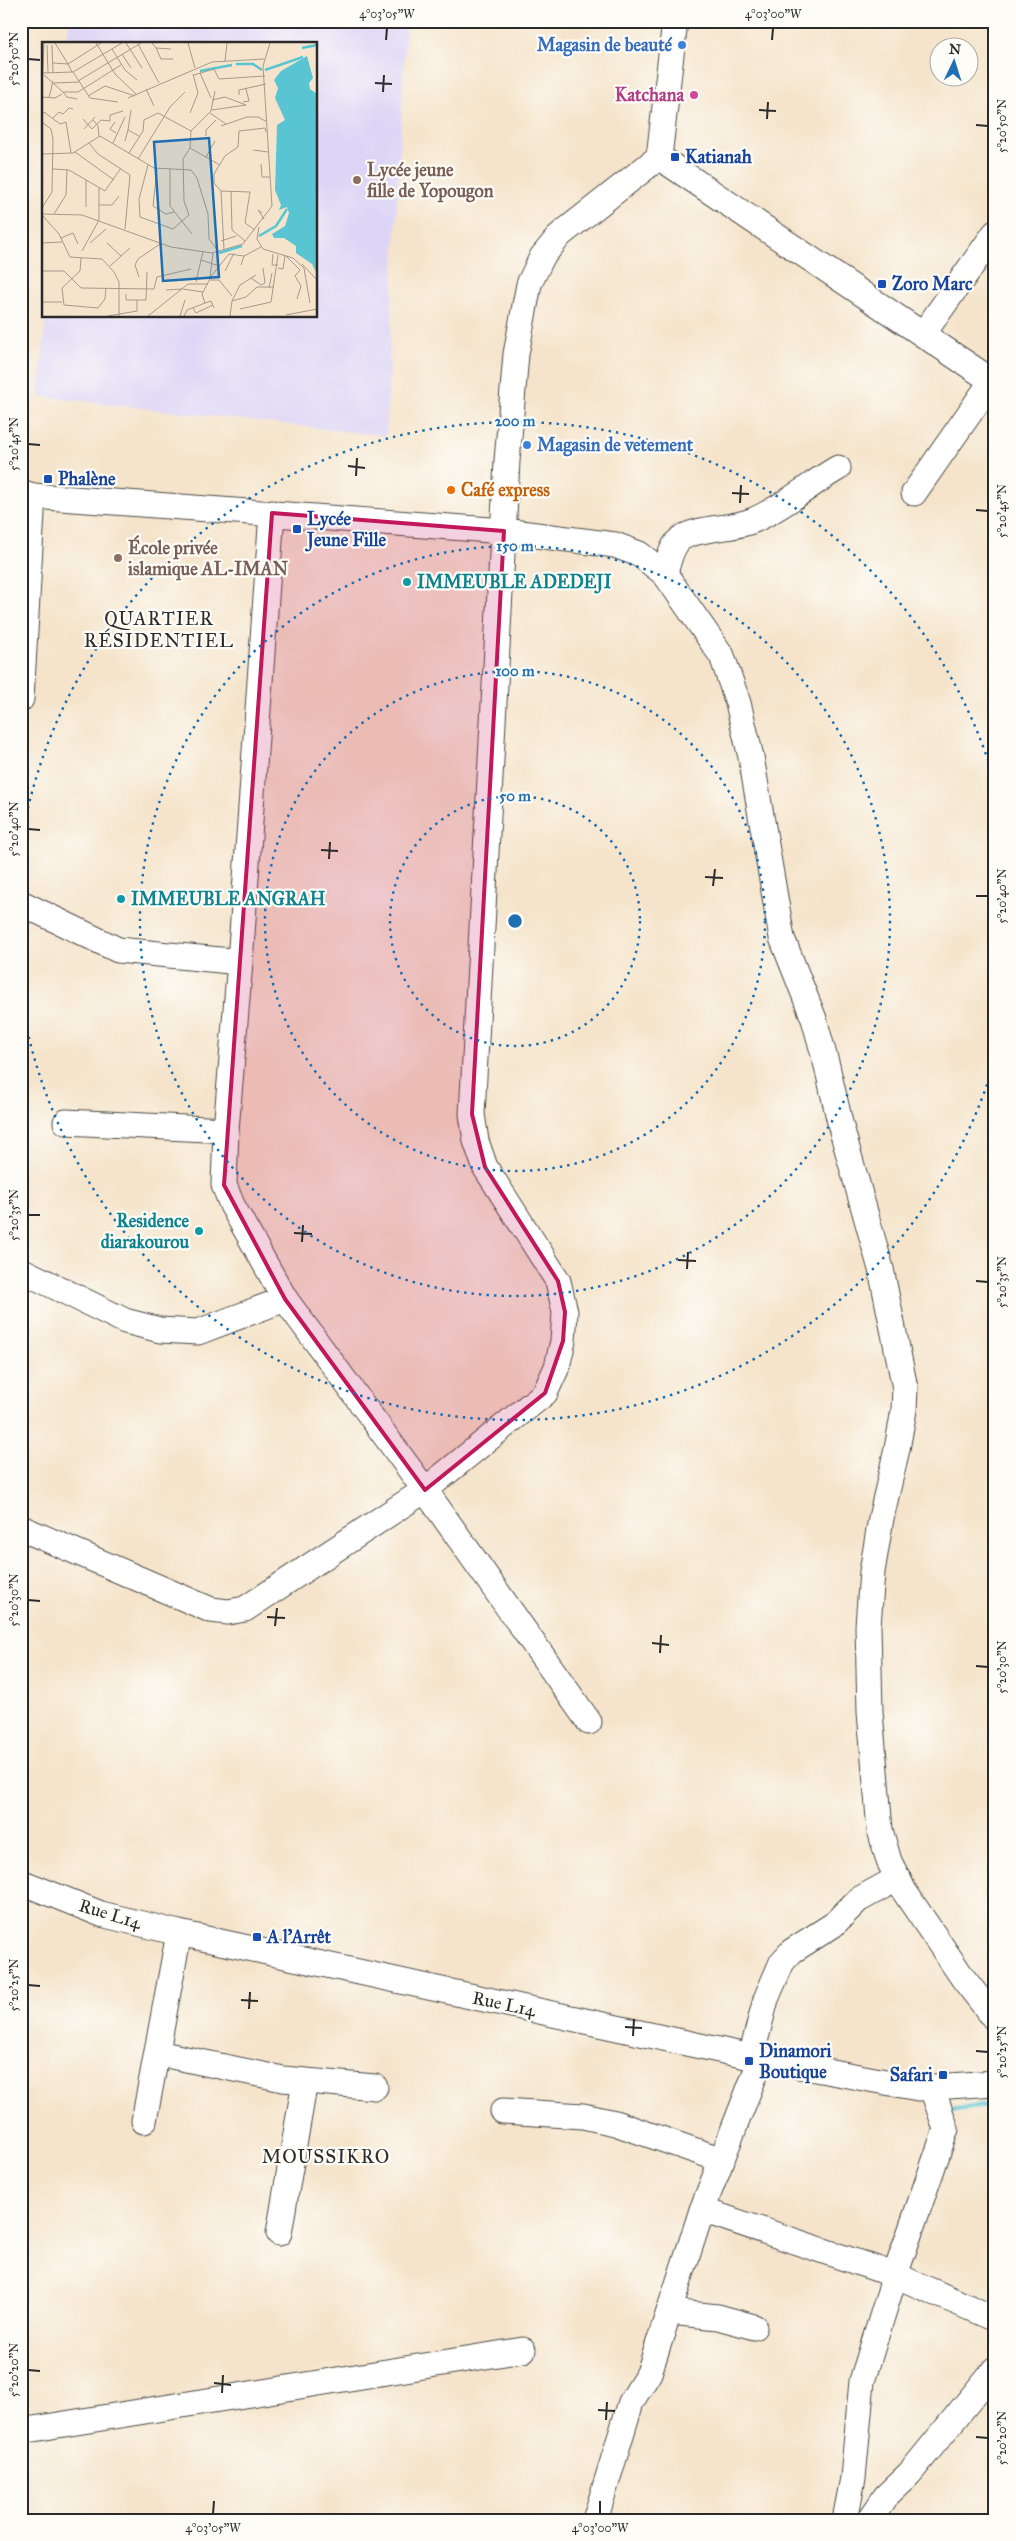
<svg xmlns="http://www.w3.org/2000/svg" width="1016" height="2541" viewBox="0 0 1016 2541" font-family="'IM FELL Great Primer',serif">
<style>
.built{fill:#ddd5f6}
.lines{fill:none;stroke-linecap:round;stroke-linejoin:round}
.stream{stroke:#59c5d3;stroke-width:5}
.minor-casing{stroke:#494743;stroke-width:27}
.minor{stroke:#fff;stroke-width:25}
.marked{fill:#c2185b;fill-opacity:0.2;stroke:#c2185b;stroke-width:4;stroke-linejoin:round}
.ticks{fill:none;stroke:#2b2b2b;stroke-width:2}
.ring{fill:none;stroke:#1f6fb2;stroke-width:2.5;stroke-dasharray:2.5 5}
.shop-dot{fill:#3f7fe0;stroke:#fdfcf7;stroke-width:2}
.hotel-dot{fill:#d1479c;stroke:#fdfcf7;stroke-width:2}
.transit-dot{fill:#1a4fb4;stroke:#fdfcf7;stroke-width:2}
.education-dot{fill:#8d6e63;stroke:#fdfcf7;stroke-width:2}
.food-dot{fill:#e8710a;stroke:#fdfcf7;stroke-width:2}
.culture-dot{fill:#0f9aa8;stroke:#fdfcf7;stroke-width:2}
.labels{text-anchor:middle;stroke-width:4.5;stroke-linejoin:round;paint-order:stroke}
.shop-label{font-size:18px;font-weight:bold;fill:#366cbe;stroke:#fdfcf7;text-anchor:end}
.hotel-label{font-size:18px;font-weight:bold;fill:#b23c85;stroke:#fdfcf7;text-anchor:end}
.transit-label{font-size:18px;font-weight:bold;fill:#164399;stroke:#fdfcf7;text-anchor:start}
.education-label{font-size:18px;font-weight:bold;fill:#785e54;stroke:#fdfcf7;text-anchor:start}
.food-label{font-size:18px;font-weight:bold;fill:#c56008;stroke:#fdfcf7;text-anchor:start}
.culture-label{font-size:18px;font-weight:bold;fill:#0d838f;stroke:#fdfcf7;text-anchor:start}
.street-label{font-size:18px;fill:#2b2b2b;stroke:#fdfcf7}
.neighbourhood-label{font-size:19px;letter-spacing:1px;fill:#2b2b2b;stroke:#fdfcf7}
.inset-river{fill:none;stroke:#59c5d3;stroke-width:2.5}
.inset-road{fill:none;stroke:#a49a8b;stroke-width:1}
.view{fill:#1f6fb2;fill-opacity:0.15;stroke:#1f6fb2;stroke-width:2.5}
.inset-edge{fill:none;stroke:#2b2b2b;stroke-width:2.5}
.centre{fill:#1f6fb2;stroke:#fdfcf7;stroke-width:2.5}
.ring-label{font-size:15px;text-anchor:middle;font-weight:bold;fill:#1f6fb2;stroke:#fdfcf7;stroke-width:4.5;stroke-linejoin:round;paint-order:stroke}
.neatline{fill:none;stroke:#2b2b2b;stroke-width:2}
.ticks-label{font-size:12px;text-anchor:middle;fill:#2b2b2b}
</style>
<rect width="100%" height="100%" fill="#fdfcf7"/>
<filter id="ink" filterUnits="userSpaceOnUse"><feTurbulence type="fractalNoise" baseFrequency=".02" numOctaves="2"/><feDisplacementMap in="SourceGraphic" scale="10" xChannelSelector="R" yChannelSelector="G"/><feConvolveMatrix kernelMatrix="1 2 1 2 8 2 1 2 1" color-interpolation-filters="sRGB"/></filter>
<filter id="wash" filterUnits="userSpaceOnUse"><feTurbulence type="fractalNoise" baseFrequency=".0096" numOctaves="4" result="noise"/><feDisplacementMap in="SourceGraphic" scale="20" xChannelSelector="R" yChannelSelector="G"/><feGaussianBlur stdDeviation="1.12" result="paint"/><feColorMatrix in="noise" values="0 0 0 0 0 0 0 0 0 0 0 0 0 0 0 0 0 1.4 0 .05"/><feComposite in="paint" operator="in"/></filter>
<g filter="url(#wash)">
<rect width="100%" height="100%" fill="#f5e4cb"/>
<!-- built -->
<polygon class="built" points="69,21 406,21 386,436 39,396 46,316 316,316 316,44 67,44"/>
<g class="lines">
<!-- stream -->
<polyline class="stream" points="950,2110 995,2105"/>
</g>
</g>
<g filter="url(#ink)">
<g class="lines">
<defs>
<g id="minor">
<polyline points="659,157 995,383"/>
<polyline points="923,334 995,233"/>
<polyline points="21,492 33,496 504,531 615,545 639,554 665,574 722,656 738,703 751,757 782,938 814,1019 827,1066 841,1127 881,1269 905,1388 904,1410 897,1449 881,1518 872,1572 868,1626 870,1712 880,1830 889,1861 904,1891 963,1978 995,2019"/>
<polyline points="914,493 992,381"/>
<polyline points="272,513 240,962 226,1130 224,1185 232,1205 285,1299 425,1490 589,1722"/>
<path d="M665,574c3,-12 7,-31 18,-37 22,-11 48,-7 71,-17 30,-13 56,-36 84,-52"/>
<polyline points="21,699 33,496"/>
<polyline points="21,903 118,950 240,962"/>
<polyline points="66,1122 226,1130"/>
<polyline points="21,1270 125,1321 160,1330 198,1332 285,1299"/>
<polyline points="21,1528 211,1610 228,1612 245,1609 425,1490 545,1393 557,1367 563,1341 565,1312 558,1281 485,1167 476,1141 472,1114 507,461 516,354 529,284 542,257 560,235 659,157 675,21"/>
<polyline points="21,1882 101,1914 179,1933 751,2057 918,2088 995,2083"/>
<polyline points="157,2053 283,2079 375,2087"/>
<polyline points="751,2057 766,1999 782,1962 792,1951 833,1925 858,1900 898,1878"/>
<polyline points="761,2059 702,2210 895,2275 995,2319"/>
<polyline points="503,2111 583,2116 615,2123 722,2160"/>
<polyline points="144,2121 179,1933"/>
<polyline points="279,2233 305,2081"/>
<polyline points="670,2312 718,2317 754,2327"/>
<polyline points="21,2431 523,2350"/>
<polyline points="595,2520 631,2402 649,2373 702,2210"/>
<polyline points="845,2520 853,2478 862,2381 895,2275 946,2129 932,2088"/>
<polyline points="870,2520 886,2496 910,2473 995,2369"/>
</g>
</defs>
<!-- minor casing -->
<use href="#minor" class="minor-casing"/>
<!-- minor -->
<use href="#minor" class="minor"/>
</g>
</g>
<!-- marked area -->
<path class="marked" d="M272,513l232,18 -32,583 13,53 73,114 7,31 -2,29 -18,52 -120,97 -140,-191 -61,-114z"/>
<!-- ticks -->
<path class="ticks" d="M386,40l1,-12M772,40l1,-12M28,59l12,1M375,83l17,1M383,92l1,-17M759,110l17,1M767,119l1,-17M976,125l12,1M28,444l12,1M348,466l17,2M356,476l1,-18M732,493l17,1M740,503l1,-18M976,510l12,1M28,829l12,1M321,850l17,1M329,859l1,-17M705,877l18,1M713,886l2,-17M976,896h12M28,1215h12M294,1233l18,1M302,1242l1,-17M678,1260l18,1M687,1269l1,-17M976,1281l12,1M28,1600l12,1M267,1617l18,1M275,1626l2,-18M652,1643l17,2M660,1653l1,-18M976,1666l12,1M28,1985l12,1M241,2000l17,1M249,2009l1,-17M625,2027l17,1M633,2036l1,-17M976,2051l12,1M28,2370l12,1M214,2383l17,2M222,2393l1,-18M598,2410l17,1M606,2420l1,-18M976,2437l12,1M213,2514l1,-13M600,2514v-13"/>
<!-- distance rings -->
<g class="ring">
<circle cx="515" cy="921" r="125"/>
<circle cx="515" cy="921" r="250"/>
<circle cx="515" cy="921" r="375"/>
<path d="M994 1063A500 500 0 0 1 22 1004M22 838A500 500 0 0 1 994 779"/>
</g>
<!-- markers -->
<g class="shop-dot">
<circle cx="682" cy="45" r="5"/>
<circle cx="527" cy="445" r="5"/>
</g>
<circle class="hotel-dot" cx="694" cy="95" r="5"/>
<g class="transit-dot">
<rect x="670" y="152" width="10" height="10" rx="2.5"/>
<rect x="877" y="279" width="10" height="10" rx="2.5"/>
<rect x="43" y="474" width="10" height="10" rx="2.5"/>
<rect x="292" y="524" width="10" height="10" rx="2.5"/>
<rect x="252" y="1932" width="10" height="10" rx="2.5"/>
<rect x="744" y="2056" width="10" height="10" rx="2.5"/>
<rect x="938" y="2070" width="10" height="10" rx="2.5"/>
</g>
<g class="education-dot">
<circle cx="357" cy="180" r="5"/>
<circle cx="118" cy="558" r="5"/>
</g>
<circle class="food-dot" cx="451" cy="490" r="5"/>
<g class="culture-dot">
<circle cx="407" cy="582" r="5"/>
<circle cx="121" cy="899" r="5"/>
<circle cx="199" cy="1231" r="5"/>
</g>
<g class="labels">
<!-- shop labels -->
<g class="shop-label">
<text x="672" y="51">Magasin de beauté</text>
<text x="537" y="451" text-anchor="start">Magasin de vetement</text>
</g>
<!-- hotel labels -->
<g class="hotel-label">
<text x="684" y="101">Katchana</text>
</g>
<!-- transit labels -->
<g class="transit-label">
<text x="685" y="163">Katianah</text>
<text x="892" y="290">Zoro Marc</text>
<text x="58" y="485">Phalène</text>
<text x="307" y="525">Lycée<tspan x="307" dy="21">Jeune Fille</tspan></text>
<text x="267" y="1943">A l'Arrêt</text>
<text x="759" y="2057">Dinamori<tspan x="759" dy="21">Boutique</tspan></text>
<text x="933" y="2081" text-anchor="end">Safari</text>
</g>
<!-- education labels -->
<g class="education-label">
<text x="367" y="176">Lycée jeune<tspan x="367" dy="21">fille de Yopougon</tspan></text>
<text x="128" y="554">École privée<tspan x="128" dy="21">islamique AL-IMAN</tspan></text>
</g>
<!-- food labels -->
<g class="food-label">
<text x="461" y="496">Café express</text>
</g>
<!-- culture labels -->
<g class="culture-label">
<text x="417" y="588">IMMEUBLE ADEDEJI</text>
<text x="131" y="905">IMMEUBLE ANGRAH</text>
<text x="189" y="1227" text-anchor="end">Residence<tspan x="189" dy="21">diarakourou</tspan></text>
</g>
<!-- street labels -->
<g class="street-label">
<text transform="translate(110 1914) rotate(17)" y="6">Rue L14</text>
<text transform="translate(504 2004) rotate(12)" y="6">Rue L14</text>
</g>
<!-- neighbourhood labels -->
<g class="neighbourhood-label">
<text x="159" y="625">QUARTIER<tspan x="159" dy="22">RÉSIDENTIEL</tspan></text>
<text x="326" y="2163">MOUSSIKRO</text>
</g>
</g>
<!-- overview -->
<g transform="translate(42 42)">
<rect width="275" height="275" fill="#f5e4cb"/>
<path d="M265,14l6,22 -4,5 1,6 7,5v180l-5,-10 -16,-11v-7l-12,-8h-10l-2,-4 13,-8 4,-13 -2,-6 -8,3 2,-5 -6,-15 2,-65 8,-5 -10,-22 3,-10 -4,-8 7,-9z" fill="#59c5d3"/>
<path class="inset-river" d="M260,6l15,-3M194,22h17l9,6M223,28l38,-13M158,29l32,-6M217,194l17,-10 11,-17M177,211l23,-7"/>
<path class="inset-road" d="M13,1l13,21M54,1l19,31 22,21M84,1l16,25M110,1l4,5 15,1M146,1l7,25M96,2l21,39M5,3l1,28M10,3l1,28M114,6l5,11h12M70,7l13,21 12,10M80,12l9,14M183,19l2,-18M11,21l15,1M30,30l-4,-8 33,-21M31,30l17,26 28,4M0,31l31,-1 49,-29M158,31l11,25M2,33l19,17h15l43,-27M152,33l20,-6 5,10 46,-3M36,39l63,-38M12,41l25,-1M0,47l2,-46M104,47l8,17M21,50l4,5 10,2M197,53v-5l27,-6M46,54l17,-10 30,10M0,55l13,1 7,-4M7,56l4,-17M86,56l84,-36 52,-3M201,60l6,-1 -3,-12M170,68l34,-5 -21,-8 -13,3M148,71l8,-20 -5,-19M168,71l16,11M0,72l2,-2 16,12 6,-2 5,31M11,76l6,-6 4,2 6,-6 4,1M41,77l9,10 9,-9 9,1v-6l13,-4M51,78l5,6 1,11M0,80l9,7 2,10 -1,53 -10,16M73,80l-5,7 6,4M179,84l26,-9h11l9,5M42,87l11,-12M86,88l3,-20M164,94v-6l10,-10M83,99l3,-11 11,6M47,101l9,11 32,21 -5,54M71,101l12,-26M148,106l30,17M211,108l15,2M33,110l39,28M87,111l14,-22 1,-11 14,-7 33,18M0,112l31,-1 27,-17 54,32 37,2 6,8 11,36 1,25 10,13M164,115l9,-16M96,117l32,-52 15,-15M219,122l1,13h8M106,123l-9,34 1,18 33,12 16,-14 -5,-14 -1,-42 7,-11 1,-17 20,-20 4,-20M11,127l16,1 36,21 16,-23M115,127l-4,37 13,8 8,-2M128,127v37l22,28M44,138v27M179,149l29,1 -5,31 10,7M189,149l1,39 13,11M57,163h13l7,-9M220,171l-4,-3 6,9M0,172l40,1 89,32 41,6 31,-9 29,-38 -9,-140 7,-23M12,172l12,-19 1,-26M0,173l17,19 11,23 32,2 12,13 5,10v34M217,185l-2,12 6,10 30,9 11,10 6,35M19,196l12,-5 5,11M179,199l15,-5M0,201l20,-1M48,201l16,-14M65,201l14,13M182,208l-3,-59 -7,-8v-9l11,-18 13,-9 1,-16 26,-3 1,4M40,209l17,-31v-32M161,210l-2,8 18,6M231,212l-1,11h6M244,214l14,14 -5,6 6,10 -4,13M39,216l-1,13 -18,17 2,17 34,3 7,-9 1,-11M260,222l15,16M199,223l3,-9 17,-9M68,224l20,-18M236,226l5,1 2,-13M0,229h22l17,17 73,1 3,-12 34,-8M183,229l9,-18M97,235l-4,-12 3,-6 22,-15M168,235l3,-24M209,236l10,7 4,-2 -2,-15M168,238h9l13,16M154,240l5,-22M227,246l3,-15M141,247l20,3M124,248l16,-1M84,252v6h20l1,-28M190,259l14,-4 11,-10h17M0,260h20M151,266l3,5 17,-8M172,266l-3,-7 -6,2 -3,-9 10,-19 17,-21 15,2M198,267l31,-7 7,-47M244,273l31,-6M66,274l29,-5v-11M106,274l40,-32h20M138,274l5,-16M142,274l3,-6 18,-7M188,274l2,-15 8,-16 16,-10"/>
<path class="view" d="M167,96l10,139 -56,4 -9,-139z"/>
<rect width="275" height="275" class="inset-edge"/>
</g>
<circle cx="515" cy="921" r="8" class="centre"/>
<g class="ring-label">
<text x="515" y="426">200 m</text>
<text x="515" y="551">150 m</text>
<text x="515" y="676">100 m</text>
<text x="515" y="801">50 m</text>
</g>
<!-- margin -->
<rect width="1016" height="2541" fill="none" stroke="#fdfcf7" stroke-width="55"/>
<!-- north arrow -->
<g transform="translate(954 62) rotate(4)"><circle r="24" fill="#fdfcf7" stroke="#a9a8a5"/>
<path d="M0-4L9 19L0 12L-9 19Z" fill="#1f6fb2"/>
<text y="-8" font-size="14" font-weight="bold" text-anchor="middle" fill="#2b2b2b">N</text>
</g>
<rect x="28" y="28" width="960" height="2486" class="neatline"/>
<g class="ticks-label">
<text x="387" y="18">4°03'05"W</text>
<text x="773" y="18">4°03'00"W</text>
<text transform="translate(14 59) rotate(-90)" y="4">5°20'50"N</text>
<text transform="translate(1002 126) rotate(-90)" y="4">5°20'50"N</text>
<text transform="translate(14 444) rotate(-90)" y="4">5°20'45"N</text>
<text transform="translate(1002 511) rotate(-90)" y="4">5°20'45"N</text>
<text transform="translate(14 829) rotate(-90)" y="4">5°20'40"N</text>
<text transform="translate(1002 896) rotate(-90)" y="4">5°20'40"N</text>
<text transform="translate(14 1215) rotate(-90)" y="4">5°20'35"N</text>
<text transform="translate(1002 1282) rotate(-90)" y="4">5°20'35"N</text>
<text transform="translate(14 1600) rotate(-90)" y="4">5°20'30"N</text>
<text transform="translate(1002 1667) rotate(-90)" y="4">5°20'30"N</text>
<text transform="translate(14 1985) rotate(-90)" y="4">5°20'25"N</text>
<text transform="translate(1002 2052) rotate(-90)" y="4">5°20'25"N</text>
<text transform="translate(14 2370) rotate(-90)" y="4">5°20'20"N</text>
<text transform="translate(1002 2438) rotate(-90)" y="4">5°20'20"N</text>
<text x="213" y="2532">4°03'05"W</text>
<text x="600" y="2532">4°03'00"W</text>
</g>
</svg>
